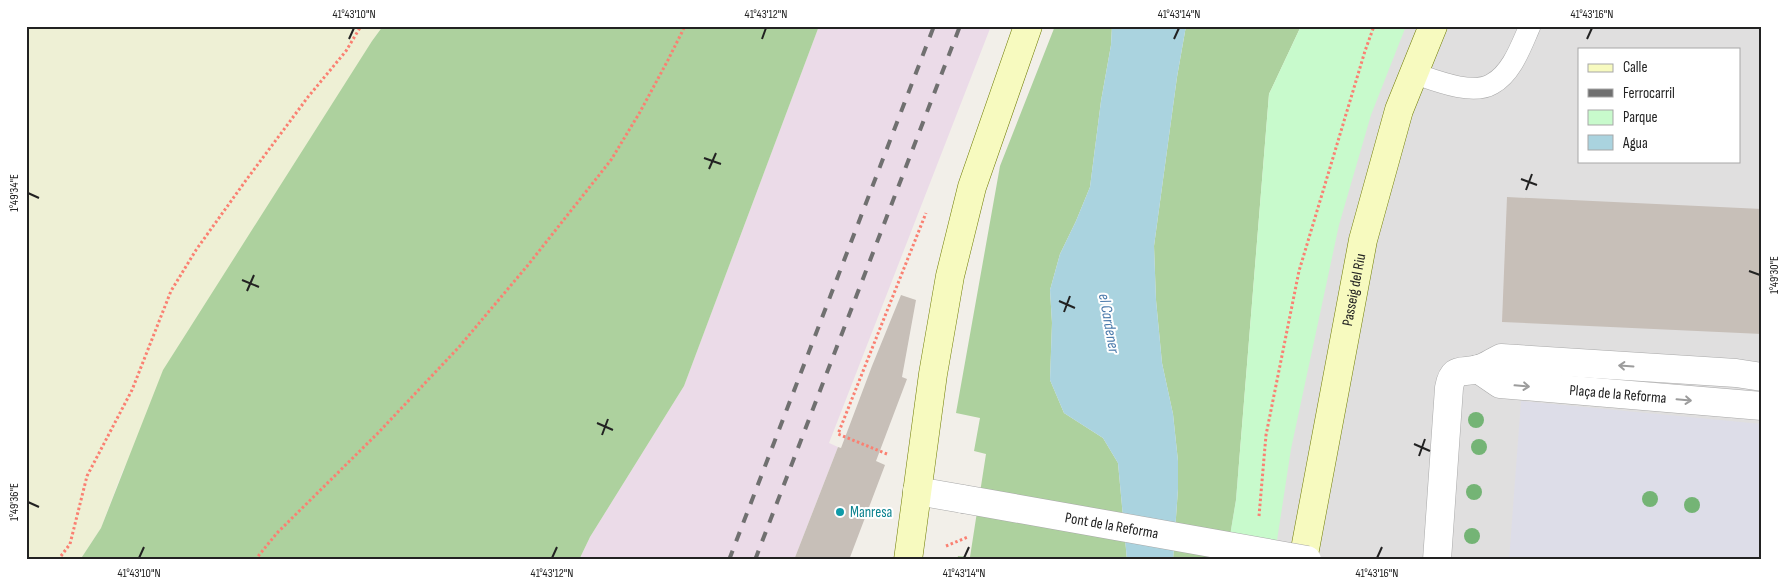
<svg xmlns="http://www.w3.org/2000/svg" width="1788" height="586" viewBox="0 0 1788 586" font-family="'Sofia Sans Condensed',sans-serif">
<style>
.residential{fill:#e0dfdf;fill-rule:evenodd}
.industrial{fill:#ebdbe8}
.farmland{fill:#eef0d5}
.forest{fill:#add19e}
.park{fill:#c8facc}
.plaza{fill:#dddde8}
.water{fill:#aad3df}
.building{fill:#c7bfb8}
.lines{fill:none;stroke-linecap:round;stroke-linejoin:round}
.lane-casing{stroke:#a9a9a9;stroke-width:22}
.street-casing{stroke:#a9a9a9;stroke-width:29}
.secondary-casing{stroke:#707d05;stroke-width:29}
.path{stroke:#fa8072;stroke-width:3;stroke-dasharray:2.5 2.5;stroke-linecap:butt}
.lane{stroke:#fff;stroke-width:21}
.street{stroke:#fff;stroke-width:28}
.secondary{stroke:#f7fabf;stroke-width:28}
.rail{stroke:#707070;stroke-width:4;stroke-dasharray:10 10;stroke-linecap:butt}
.street-bridge-casing{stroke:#a9a9a9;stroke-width:29;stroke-linecap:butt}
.street-bridge{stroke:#fff;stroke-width:28}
.tree{fill:#74b475}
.oneway{stroke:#9c9c9c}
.ticks{fill:none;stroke:#222;stroke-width:2}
.culture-dot{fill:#0f9aa8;stroke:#fff;stroke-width:2}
.labels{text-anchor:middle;stroke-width:4;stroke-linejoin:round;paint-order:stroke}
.street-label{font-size:15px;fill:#222;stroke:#fff}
.culture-label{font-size:15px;fill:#0d838f;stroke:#fff;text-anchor:start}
.water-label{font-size:16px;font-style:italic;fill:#4a7aab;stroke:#fff}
.neatline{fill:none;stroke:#222;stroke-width:2}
.ticks-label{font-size:12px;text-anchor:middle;fill:#222}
</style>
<rect width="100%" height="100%" fill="#f2efe9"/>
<!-- residential -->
<path class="residential" d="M1301,26h461v534h-536zM1579,49h160v112h-160z"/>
<!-- industrial -->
<polygon class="industrial" points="819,26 991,26 829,443 838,447 794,560 579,560 590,537 684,386"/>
<!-- farmland -->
<polygon class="farmland" points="26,26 383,26 372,41 123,470 101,528 80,560 26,560"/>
<!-- forest -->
<g class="forest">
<polygon points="383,26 819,26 684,386 590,537 579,560 80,560 101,528 163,370 372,41"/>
<polygon points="1055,26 1112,26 1111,45 1101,101 1090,187 1076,221 1060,254 1050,290 1052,323 1050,380 1064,413 1103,438 1118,463 1127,560 957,560 958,556 970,557 986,454 974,451 980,418 956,413 1000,166"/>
<polygon points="1186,26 1301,26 1269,94 1236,500 1226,560 1173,560 1178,489 1178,461 1173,414 1162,363 1156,300 1154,246 1177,77"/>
</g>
<!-- park -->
<polygon class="park" points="1301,26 1406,26 1371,115 1339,225 1291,449 1274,560 1226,560 1236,500 1269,94"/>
<!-- plaza -->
<polygon class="plaza" points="1521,401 1762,424 1762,560 1509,560"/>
<!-- water -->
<polygon class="water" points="1112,26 1186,26 1177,77 1154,246 1156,300 1162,363 1173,414 1178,461 1178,489 1173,560 1127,560 1118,463 1103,438 1064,413 1050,380 1052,323 1050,290 1060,254 1076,221 1090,187 1101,101 1111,45"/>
<!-- building -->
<g class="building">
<polygon points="1507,197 1762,209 1762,334 1502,322"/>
<polygon points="901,295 916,300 902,377 907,379 876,461 885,465 849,560 794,560 838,447 841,448 872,366"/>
</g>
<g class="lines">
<defs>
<path id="lane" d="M1413,73c21,7 59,23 79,11 20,-11 29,-38 38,-58"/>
<g id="street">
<path id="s1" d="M1478,369l22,15 262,22"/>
<polyline points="917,491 963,499"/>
<path d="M1437,560l12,-172c4,-23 13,-14 30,-19 7,-2 15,-8 22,-11l235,15 26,4"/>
</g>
<g id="secondary">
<polyline points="908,560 933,374 950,276 972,187 1028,26"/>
<path id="s2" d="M1303,560l60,-320 36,-130 34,-84"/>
</g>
</defs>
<!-- lane casing -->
<use href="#lane" class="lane-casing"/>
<!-- street casing -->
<use href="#street" class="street-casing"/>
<!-- secondary casing -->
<use href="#secondary" class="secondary-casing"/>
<!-- path -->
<g class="path">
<polyline points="887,454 838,434 926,213"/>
<polyline points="1259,516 1266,435 1299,271 1365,51 1374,26"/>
<polyline points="946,546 968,537"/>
<polyline points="58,560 70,544 87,476 132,390 171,291 196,250 244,183 308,97 346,51 361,26"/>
<polyline points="255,560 277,533 378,433 459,347 528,265 611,160 640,112 668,60 685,26"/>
</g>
<!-- lane -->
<use href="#lane" class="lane"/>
<!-- street -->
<use href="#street" class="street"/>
<!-- secondary -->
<use href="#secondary" class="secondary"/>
<!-- rail -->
<g class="rail">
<polyline points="729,560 934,26"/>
<polyline points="755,560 960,26"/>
</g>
<defs>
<g id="street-bridge">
<path id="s3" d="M963,499l344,61"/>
</g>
</defs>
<!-- street-bridge casing -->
<use href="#street-bridge" class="street-bridge-casing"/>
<!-- street-bridge -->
<use href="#street-bridge" class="street-bridge"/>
</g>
<!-- trees -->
<g class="tree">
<circle cx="1476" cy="420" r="8"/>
<circle cx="1479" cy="447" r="8"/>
<circle cx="1474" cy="492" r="8"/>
<circle cx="1650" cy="499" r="8"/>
<circle cx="1692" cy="505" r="8"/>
<circle cx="1472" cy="536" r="8"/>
</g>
<!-- one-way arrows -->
<defs><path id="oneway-shaft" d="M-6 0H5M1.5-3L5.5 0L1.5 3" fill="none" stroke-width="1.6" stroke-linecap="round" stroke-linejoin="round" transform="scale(1.25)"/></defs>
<g class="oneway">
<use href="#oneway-shaft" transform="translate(1626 366) rotate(-176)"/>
<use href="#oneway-shaft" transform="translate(1522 386) rotate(5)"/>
<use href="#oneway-shaft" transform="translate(1684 400) rotate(5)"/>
</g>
<!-- ticks -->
<path class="ticks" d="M349,39l5,-11M762,39l4,-11M1174,39l5,-11M1587,39l5,-11M704,158l17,6M709,169l7,-16M1521,179l16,6M1526,190l6,-16M28,193l11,5M1749,271l11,4M242,280l17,7M247,291l7,-16M1059,301l16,7M1064,312l6,-16M597,423l16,7M602,435l6,-16M1414,444l16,7M1419,456l6,-17M28,502l11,5M139,558l5,-11M552,558l5,-11M964,558l5,-11M1377,558l5,-11"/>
<!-- markers -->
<circle class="culture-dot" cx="840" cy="512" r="5"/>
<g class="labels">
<!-- street labels -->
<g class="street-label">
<text dy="5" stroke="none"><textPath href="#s2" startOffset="275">Passeig del Riu</textPath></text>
<text dy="5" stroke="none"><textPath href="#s1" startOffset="145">Plaça de la Reforma</textPath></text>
<text dy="5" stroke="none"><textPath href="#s3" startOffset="151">Pont de la Reforma</textPath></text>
</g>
<!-- culture labels -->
<g class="culture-label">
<text x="850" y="517">Manresa</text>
</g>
<!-- water labels -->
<g class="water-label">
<text transform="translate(1110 323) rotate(80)" y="6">el Cardener</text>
</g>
</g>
<!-- border -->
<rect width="1788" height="586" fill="none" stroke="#ffffff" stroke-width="55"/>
<!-- legend -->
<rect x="1578" y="48" width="162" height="115" fill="#ffffff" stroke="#a7a7a7"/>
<rect x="1588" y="64" width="25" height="8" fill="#f7fabf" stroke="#a7a7a7"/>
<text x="1623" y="72" font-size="15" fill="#222222">Calle</text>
<rect x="1588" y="89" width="25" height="8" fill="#707070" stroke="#a7a7a7"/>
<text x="1623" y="98" font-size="15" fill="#222222">Ferrocarril</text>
<rect x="1588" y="110" width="25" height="15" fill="#c8facc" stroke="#a7a7a7"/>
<text x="1623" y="122" font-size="15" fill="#222222">Parque</text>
<rect x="1588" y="135" width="25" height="15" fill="#aad3df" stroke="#a7a7a7"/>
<text x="1623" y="148" font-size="15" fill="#222222">Agua</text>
<rect x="28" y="28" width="1732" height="530" class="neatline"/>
<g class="ticks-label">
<text x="354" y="18">41°43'10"N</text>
<text x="766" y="18">41°43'12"N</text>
<text x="1179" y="18">41°43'14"N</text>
<text x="1592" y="18">41°43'16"N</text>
<text transform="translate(14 193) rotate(-90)" y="4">1°49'34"E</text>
<text transform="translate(1774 275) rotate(-90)" y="4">1°49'30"E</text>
<text transform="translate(14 502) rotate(-90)" y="4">1°49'36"E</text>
<text x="139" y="577">41°43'10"N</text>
<text x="552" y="577">41°43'12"N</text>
<text x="964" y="577">41°43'14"N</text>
<text x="1377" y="577">41°43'16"N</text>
</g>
</svg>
